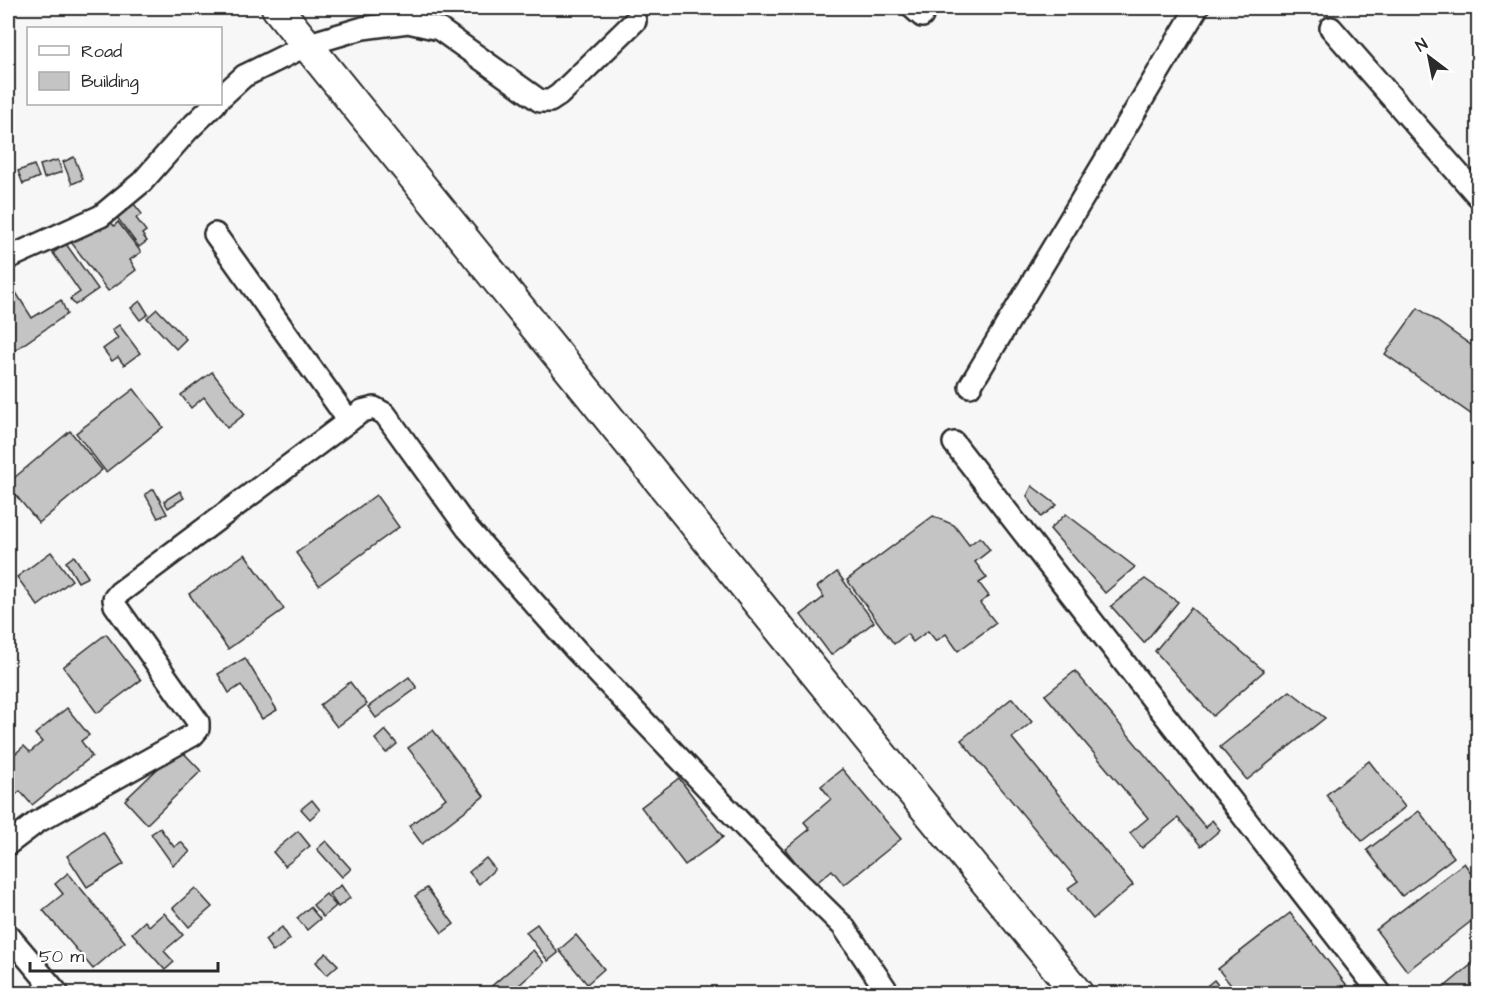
<svg xmlns="http://www.w3.org/2000/svg" width="1486" height="1001" viewBox="0 0 1486 1001" font-family="'Architects Daughter',sans-serif">
<style>
.building{fill:#c4c4c4;stroke:#2b2b2b;stroke-width:1.5}
.lines{fill:none;stroke-linecap:round;stroke-linejoin:round}
.street-casing{stroke:#2b2b2b;stroke-width:26}
.secondary-casing{stroke:#2b2b2b;stroke-width:34}
.street{stroke:#fff;stroke-width:21}
.secondary{stroke:#fff;stroke-width:30}
</style>
<rect width="100%" height="100%" fill="#f7f7f7"/>
<filter id="ink" filterUnits="userSpaceOnUse"><feTurbulence type="fractalNoise" baseFrequency=".0167" numOctaves="2"/><feDisplacementMap in="SourceGraphic" scale="12" xChannelSelector="R" yChannelSelector="G"/><feConvolveMatrix kernelMatrix="1 2 1 2 8 2 1 2 1" color-interpolation-filters="sRGB"/></filter>
<g filter="url(#ink)">
<!-- building -->
<g class="building">
<polygon points="74,157 83,179 72,184 63,162"/>
<polygon points="58,160 62,172 44,178 40,165"/>
<polygon points="34,165 39,177 23,184 18,171"/>
<polygon points="130,199 142,214 136,218 146,231 142,234 147,241 139,247 113,212"/>
<polygon points="108,219 114,226 118,222 141,252 130,260 136,270 108,291 68,238 82,227 88,234"/>
<polygon points="66,244 98,289 75,305 70,299 80,292 53,253"/>
<polygon points="8,280 32,318 61,300 67,314 8,355 8,343 11,340 8,334"/>
<polygon points="140,301 148,314 140,320 131,308"/>
<polygon points="1418,308 1478,350 1478,419 1385,354"/>
<polygon points="157,309 186,339 176,349 147,318"/>
<polygon points="119,325 140,353 124,365 118,357 112,361 103,349 118,338 112,330"/>
<polygon points="212,372 245,414 227,428 204,397 191,408 181,395"/>
<polygon points="134,389 163,427 106,472 76,433"/>
<polygon points="70,431 102,470 39,523 8,486 8,483"/>
<polygon points="1032,486 1057,505 1041,517 1027,496"/>
<polygon points="154,489 167,514 158,518 145,494"/>
<polygon points="180,491 184,498 168,508 164,501"/>
<polygon points="376,495 399,527 319,585 296,553"/>
<polygon points="1066,514 1135,567 1105,593 1050,529"/>
<polygon points="933,516 954,525 969,545 980,537 990,550 975,562 987,578 979,583 989,596 980,603 996,623 958,651 946,634 936,641 928,631 913,642 907,634 894,644 847,580"/>
<polygon points="51,552 72,580 38,606 17,577"/>
<polygon points="245,554 284,609 228,649 189,594"/>
<polygon points="74,556 88,577 78,582 66,562"/>
<polygon points="837,572 874,622 831,655 801,615 824,597 817,587"/>
<polygon points="1145,579 1178,602 1144,643 1111,606"/>
<polygon points="1191,608 1264,671 1213,716 1155,651"/>
<polygon points="106,634 141,680 97,713 63,667"/>
<polygon points="245,658 277,710 262,719 241,685 229,693 218,674"/>
<polygon points="1075,671 1206,828 1212,820 1220,830 1201,846 1178,818 1142,848 1130,833 1148,818 1045,695"/>
<polygon points="409,677 417,688 376,718 368,707"/>
<polygon points="350,682 367,704 337,727 320,705"/>
<polygon points="1290,691 1325,718 1247,780 1220,747"/>
<polygon points="1012,698 1032,722 1012,738 1133,885 1093,919 1068,888 1078,881 961,740"/>
<polygon points="67,708 89,735 81,741 92,756 32,805 20,791 12,798 8,792 8,760 24,746 30,752 42,742 35,734"/>
<polygon points="385,730 397,744 386,753 375,739"/>
<polygon points="433,730 484,796 422,844 409,826 446,798 408,748"/>
<polygon points="179,748 201,771 147,824 125,800"/>
<polygon points="1369,761 1405,807 1362,841 1326,795"/>
<polygon points="842,769 901,839 844,885 832,870 814,885 785,849 810,829 804,822 831,799 821,786"/>
<polygon points="679,778 723,837 685,865 641,807"/>
<polygon points="312,800 320,810 310,819 301,809"/>
<polygon points="1419,811 1454,857 1402,896 1367,850"/>
<polygon points="160,828 174,847 181,842 190,852 173,865 151,834"/>
<polygon points="298,831 310,846 285,866 273,852"/>
<polygon points="103,832 124,864 87,887 67,856"/>
<polygon points="326,841 351,869 342,877 317,849"/>
<polygon points="486,858 495,869 479,884 469,872"/>
<polygon points="1464,863 1478,882 1478,916 1407,971 1376,930"/>
<polygon points="68,873 125,942 93,969 43,910 63,894 55,884"/>
<polygon points="341,885 350,898 338,907 329,894"/>
<polygon points="195,888 212,907 189,927 173,908"/>
<polygon points="427,888 454,924 442,933 415,896"/>
<polygon points="326,894 336,906 323,917 313,905"/>
<polygon points="310,907 320,919 307,930 297,918"/>
<polygon points="164,913 183,935 164,951 174,962 165,970 132,933 145,921 149,926"/>
<polygon points="1290,913 1349,988 1342,994 1238,994 1218,969"/>
<polygon points="537,924 558,953 548,961 526,932"/>
<polygon points="282,927 290,939 273,952 265,940"/>
<polygon points="576,935 604,969 587,984 559,950"/>
<polygon points="533,950 544,963 509,994 488,994 486,991"/>
<polygon points="326,953 338,965 327,975 316,962"/>
<polygon points="1472,964 1478,971 1478,994 1436,994"/>
<polygon points="1214,980 1225,994 1197,994"/>
</g>
<g class="lines">
<defs>
<g id="street">
<polyline points="913,8 922,16"/>
<polyline points="1331,28 1478,196"/>
<polyline points="220,98 244,76 309,44 363,28 408,22 439,29 540,101 550,101 559,95 635,21"/>
<polyline points="215,234 349,421"/>
<polyline points="8,258 101,216 142,182 187,131 215,104"/>
<polyline points="970,386 1197,8"/>
<polyline points="954,443 1381,994"/>
<polyline points="8,844 37,822 193,735 198,729 198,722 115,605 114,599 119,593 362,411 374,408 385,414 467,528 576,650 783,867 843,926 889,994"/>
<polyline points="8,935 58,994"/>
</g>
<polyline id="secondary" points="277,8 867,737 1078,994"/>
</defs>
<!-- street casing -->
<use href="#street" class="street-casing"/>
<!-- secondary casing -->
<use href="#secondary" class="secondary-casing"/>
<!-- street -->
<use href="#street" class="street"/>
<!-- secondary -->
<use href="#secondary" class="secondary"/>
</g>
</g>
<!-- margin -->
<rect width="1486" height="1001" fill="none" stroke="#fff" stroke-width="30"/>
<rect x="15" y="15" width="1456" height="971" fill="none" stroke="#2b2b2b" stroke-width="2" filter="url(#ink)"/>
<!-- legend -->
<rect x="27" y="27" width="195" height="78" fill="#ffffff" stroke="#aaaaaa" stroke-width="1.5"/>
<rect x="39" y="46" width="30" height="9" fill="#ffffff" stroke="#aaaaaa" stroke-width="1.5"/>
<text x="81" y="57" font-size="18" fill="#2b2b2b">Road</text>
<rect x="39" y="72" width="30" height="18" fill="#c4c4c4" stroke="#aaaaaa" stroke-width="1.5"/>
<text x="81" y="87" font-size="18" fill="#2b2b2b">Building</text>
<!-- north arrow -->
<g transform="translate(1429 57) rotate(328)" stroke="#ffffff" stroke-width="4.5" paint-order="stroke">
<path d="M0-4.5L10 22L0 15L-10 22Z" fill="#2b2b2b"/>
<text y="-9" font-size="16" font-weight="bold" text-anchor="middle" fill="#2b2b2b">N</text>
</g>
<!-- scale -->
<path d="M30 962v9h188v-9" fill="none" stroke="#2b2b2b" stroke-width="3"/>
<text x="39" y="962" font-size="18" fill="#2b2b2b" stroke="#ffffff" stroke-width="4.5" paint-order="stroke">50 m</text>
</svg>
